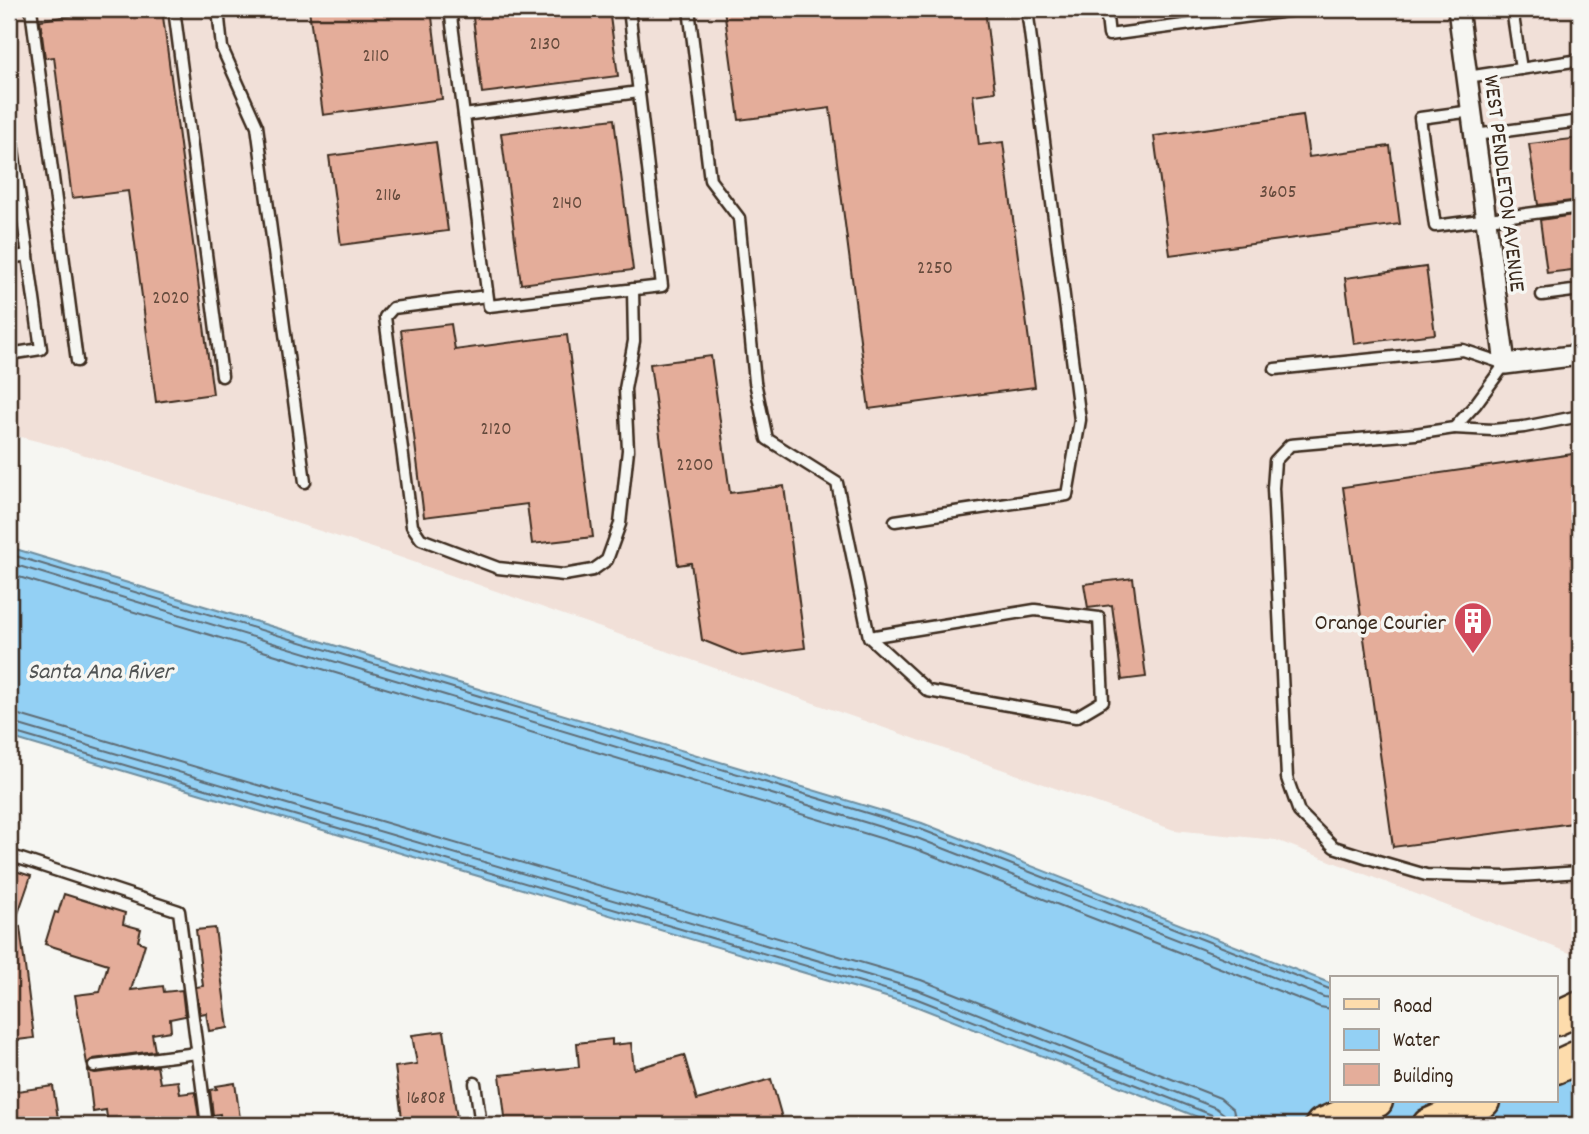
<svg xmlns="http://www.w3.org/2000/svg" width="1589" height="1134" viewBox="0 0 1589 1134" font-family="Dekko,sans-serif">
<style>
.built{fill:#f1e0d8}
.water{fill:#93d0f4;stroke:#708e9e;stroke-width:2}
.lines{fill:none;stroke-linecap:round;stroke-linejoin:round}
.shore{stroke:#5e6c74;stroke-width:2}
.building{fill:#e4ad9a;stroke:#3b2a1e;stroke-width:2}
.service-casing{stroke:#3b2a1e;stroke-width:15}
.minor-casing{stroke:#3b2a1e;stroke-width:24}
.primary-casing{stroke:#3b2a1e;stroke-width:37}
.service{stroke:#f6f6f2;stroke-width:10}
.minor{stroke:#f6f6f2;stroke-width:19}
.primary{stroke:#fddcac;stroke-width:32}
.labels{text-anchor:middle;stroke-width:7;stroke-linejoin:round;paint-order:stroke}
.number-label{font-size:19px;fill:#654b3d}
.street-label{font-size:23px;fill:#3b2a1e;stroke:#f6f6f2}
.poi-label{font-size:23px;fill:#3b2a1e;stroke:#f6f6f2;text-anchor:end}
.water-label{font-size:24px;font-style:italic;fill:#515454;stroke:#f6f6f2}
</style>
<rect width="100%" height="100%" fill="#f6f6f2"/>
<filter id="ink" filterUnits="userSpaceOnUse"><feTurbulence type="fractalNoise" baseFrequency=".0143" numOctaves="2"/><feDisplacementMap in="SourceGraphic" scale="14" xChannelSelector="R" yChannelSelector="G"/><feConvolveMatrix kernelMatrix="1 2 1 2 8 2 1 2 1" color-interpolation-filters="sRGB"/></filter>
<g filter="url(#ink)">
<!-- built -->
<polygon class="built" points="9,9 1580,9 1580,957 1276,840 1174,830 385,552 60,447 9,434"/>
<!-- water -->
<polygon class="water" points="9,547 922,823 1332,984 1332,1101 1556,1101 1556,1072 1580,1081 1580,1125 1218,1125 913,1005 9,737"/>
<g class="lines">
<!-- shore -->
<g class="shore">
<polyline points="9,554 920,829 1332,990"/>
<polyline points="9,563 917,838 1324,997 1332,998"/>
<polyline points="9,574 913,848 1320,1007 1332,1009"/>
<polyline points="9,712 921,980 1220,1098 1233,1109 1237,1125"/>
<polyline points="9,722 918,990 1216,1108 1224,1114 1226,1125"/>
<polyline points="9,731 915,998 1212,1115 1217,1120 1217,1125"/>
</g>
</g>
<!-- building -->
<g class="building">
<polygon points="123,9 162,9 213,394 156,402 128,191 72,198 54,57 45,58 40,20"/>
<polygon points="309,9 431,9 442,99 323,115"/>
<polygon points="472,9 609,9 618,76 482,93"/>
<polygon points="724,9 985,9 995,92 973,95 979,145 1003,142 1035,387 869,409 830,108 739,120"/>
<polygon points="1303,115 1309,157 1390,146 1400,224 1170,255 1154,136"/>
<polygon points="614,119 633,270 521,284 501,133"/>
<polygon points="1580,138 1580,200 1538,205 1529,144"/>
<polygon points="436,142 448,231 341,245 329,156"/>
<polygon points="1580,214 1580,269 1547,273 1540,220"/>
<polygon points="1426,267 1435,334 1354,344 1345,278"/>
<polygon points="451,324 455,350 567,335 593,537 532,544 527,504 424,517 401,330"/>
<polygon points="711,356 730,493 784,486 805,648 742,656 702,640 691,563 678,565 650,364"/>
<polygon points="1580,453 1580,822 1393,847 1343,487"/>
<polygon points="1133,578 1146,677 1122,680 1112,605 1088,608 1084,584"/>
<polygon points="9,869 31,876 13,928 20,927 34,1038 9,1041"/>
<polygon points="64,894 125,913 123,924 141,929 138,941 145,944 131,990 163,986 164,992 182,990 185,1016 170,1019 171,1031 152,1034 155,1051 93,1059 87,1064 75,995 100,992 108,964 45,944 55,912 58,913"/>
<polygon points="215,928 228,1028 209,1031 206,1013 200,1014 196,987 203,986 196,930"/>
<polygon points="444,1031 458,1125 403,1125 395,1067 417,1064 412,1035"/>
<polygon points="612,1039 612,1045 631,1043 634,1069 684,1055 697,1100 771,1079 784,1125 506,1125 500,1075 579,1067 577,1043"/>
<polygon points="157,1066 160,1083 178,1081 180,1094 195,1092 199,1118 180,1120 181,1125 108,1125 106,1110 93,1112 88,1070 95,1073"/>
<polygon points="235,1083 241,1125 221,1125 220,1114 213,1115 210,1090 217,1089 216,1086"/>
<polygon points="53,1086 59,1125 28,1125 27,1119 9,1121 9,1092"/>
</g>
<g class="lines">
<defs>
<g id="service">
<polyline points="31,9 77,361"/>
<polyline points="174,9 222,376"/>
<polyline points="218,9 222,48 257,126 305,482"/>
<polyline points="450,9 489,306 662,286 629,9"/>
<polyline points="689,9 710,180 739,218 755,382 767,439 837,483 869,637 928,691 1076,717 1103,701 1099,618 1035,610 869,637"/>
<polyline points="1106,9 1109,35 1303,9"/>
<polyline points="1512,9 1521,69"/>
<polyline points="1467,77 1580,60"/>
<polyline points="1472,111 1420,118 1435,226 1580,207"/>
<polyline points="464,115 639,92"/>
<polyline points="9,120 41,349 9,354"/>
<polyline points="1475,135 1580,121"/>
<polyline points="9,258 28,255"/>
<polyline points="1542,295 1580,290"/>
<polyline points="487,296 393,308 385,317 412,526 421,539 498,568 564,575 593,570 607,560 620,524 628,450 625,389 634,341 633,289"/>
<polyline points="1275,369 1463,350 1505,364 1475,405 1454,428 1415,434 1290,445 1275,461 1273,488 1287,778 1299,812 1334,847 1378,861 1426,875 1506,877 1580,872"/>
<polyline points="1454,428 1493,430 1524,427 1580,416"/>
<polyline points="895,521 1067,495 1080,420 1027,9"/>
<polyline points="9,855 179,911 207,1125"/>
<polyline points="94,1066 197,1053"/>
<polyline points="475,1083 481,1125"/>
</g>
<polyline id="minor" points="1458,9 1505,364 1580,355"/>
<g id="primary">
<polyline points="1556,1019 1580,1008"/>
<polyline points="1556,1067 1580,1056"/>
<polyline points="1322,1125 1376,1101"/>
<polyline points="1429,1125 1483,1101"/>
</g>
</defs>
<!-- service casing -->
<use href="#service" class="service-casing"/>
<!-- minor casing -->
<use href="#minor" class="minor-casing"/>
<!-- primary casing -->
<use href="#primary" class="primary-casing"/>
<!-- service -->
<use href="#service" class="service"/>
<!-- minor -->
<use href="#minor" class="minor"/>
<!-- primary -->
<use href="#primary" class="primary"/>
</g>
</g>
<!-- icons -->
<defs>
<symbol id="building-pin" viewBox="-11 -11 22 30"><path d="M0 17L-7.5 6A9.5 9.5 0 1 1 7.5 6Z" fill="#d1495b" stroke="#f6f6f2"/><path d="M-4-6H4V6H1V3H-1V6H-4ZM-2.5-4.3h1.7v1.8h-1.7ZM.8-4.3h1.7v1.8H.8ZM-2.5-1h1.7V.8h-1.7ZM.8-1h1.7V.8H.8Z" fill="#fff"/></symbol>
</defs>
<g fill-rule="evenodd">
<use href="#building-pin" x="1451" y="599" width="44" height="60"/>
</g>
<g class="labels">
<!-- number labels -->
<g class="number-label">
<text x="545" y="49">2130</text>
<text x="376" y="61">2110</text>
<text x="1278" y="197">3605</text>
<text x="388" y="200">2116</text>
<text x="567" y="208">2140</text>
<text x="935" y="273">2250</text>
<text x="171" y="303">2020</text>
<text x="496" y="434">2120</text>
<text x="695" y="470">2200</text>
<text x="426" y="1103">16808</text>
</g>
<!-- street labels -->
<g class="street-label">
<text transform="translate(1506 183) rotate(83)" y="8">WEST PENDLETON AVENUE</text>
</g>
<!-- poi labels -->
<g class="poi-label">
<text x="1446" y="629">Orange Courier</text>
</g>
<!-- water labels -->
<g class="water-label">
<text x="100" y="678">Santa Ana River</text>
</g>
</g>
<!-- margin -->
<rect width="1589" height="1134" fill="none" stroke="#f6f6f2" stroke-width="35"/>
<rect x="18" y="18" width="1554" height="1099" fill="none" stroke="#3b2a1e" stroke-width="2.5" filter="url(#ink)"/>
<!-- legend -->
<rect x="1330" y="976" width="228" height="126" fill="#f6f6f2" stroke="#aba49d" stroke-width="2"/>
<rect x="1344" y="999" width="35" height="10" fill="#fddcac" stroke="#aba49d" stroke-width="2"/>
<text x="1393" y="1012" font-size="21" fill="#3b2a1e">Road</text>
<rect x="1344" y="1029" width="35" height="21" fill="#93d0f4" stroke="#aba49d" stroke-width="2"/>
<text x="1393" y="1046" font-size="21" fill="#3b2a1e">Water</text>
<rect x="1344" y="1064" width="35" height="21" fill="#e4ad9a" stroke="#aba49d" stroke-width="2"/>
<text x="1393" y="1082" font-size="21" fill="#3b2a1e">Building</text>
</svg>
